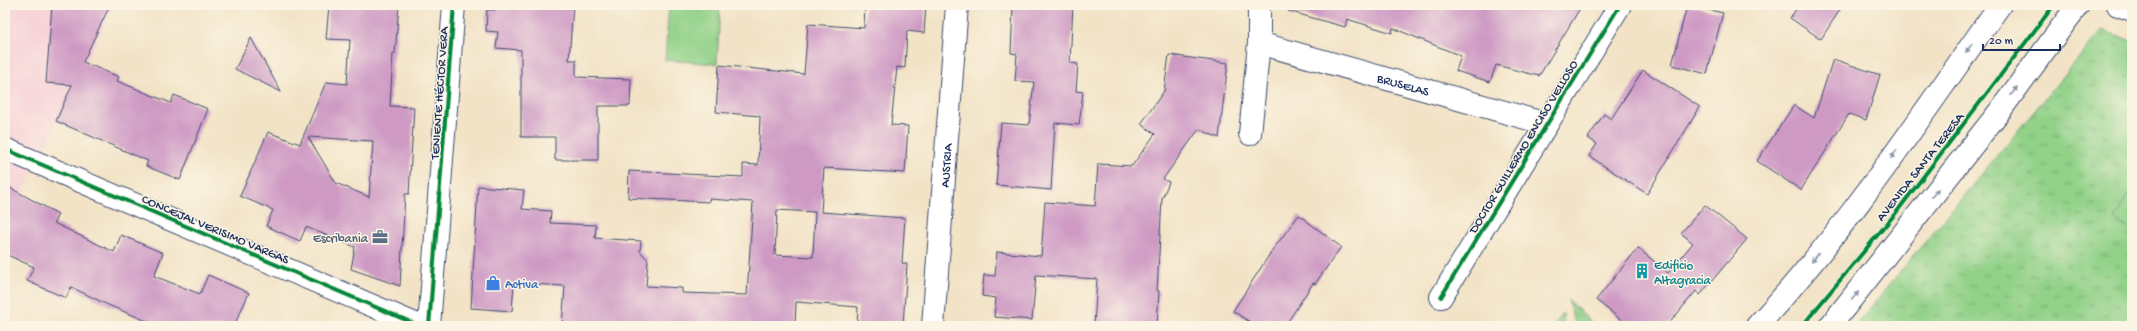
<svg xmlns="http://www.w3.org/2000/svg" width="2137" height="331" viewBox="0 0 2137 331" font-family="'Gochi Hand',sans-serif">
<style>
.built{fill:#f6cfd7}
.grass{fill:url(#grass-tufts);stroke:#568073}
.garden{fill:#91d188;stroke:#568073}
.building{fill:#ce9ac4;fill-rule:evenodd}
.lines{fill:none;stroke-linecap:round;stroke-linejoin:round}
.minor-casing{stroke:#3b4a6e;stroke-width:24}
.tertiary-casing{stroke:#3b4a6e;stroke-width:24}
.primary-casing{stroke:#3b4a6e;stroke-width:24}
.minor{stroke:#fff;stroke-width:22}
.tertiary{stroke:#fff;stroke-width:22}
.primary{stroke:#fff;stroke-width:22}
.cycleway-casing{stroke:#fcf5e5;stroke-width:6}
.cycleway{stroke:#00873e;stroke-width:4}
.oneway{fill:#8d97ae}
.labels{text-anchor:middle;stroke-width:3;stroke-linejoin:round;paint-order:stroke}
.street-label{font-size:13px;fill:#1b2f5e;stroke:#fcf5e5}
.service-label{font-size:13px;fill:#4e5e75;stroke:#fcf5e5;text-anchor:end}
.culture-label{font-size:13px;fill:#0d838f;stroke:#fcf5e5;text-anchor:start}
.shop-label{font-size:13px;fill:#366cbe;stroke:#fcf5e5;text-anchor:start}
</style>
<defs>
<pattern id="grass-tufts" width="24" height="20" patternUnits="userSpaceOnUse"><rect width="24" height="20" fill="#91d188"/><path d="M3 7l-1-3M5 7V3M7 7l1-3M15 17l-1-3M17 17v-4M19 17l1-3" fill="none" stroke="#76aa72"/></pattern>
</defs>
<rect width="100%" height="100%" fill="#fcf5e5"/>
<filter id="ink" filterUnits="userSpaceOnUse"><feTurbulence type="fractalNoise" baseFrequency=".025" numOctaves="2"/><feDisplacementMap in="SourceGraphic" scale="8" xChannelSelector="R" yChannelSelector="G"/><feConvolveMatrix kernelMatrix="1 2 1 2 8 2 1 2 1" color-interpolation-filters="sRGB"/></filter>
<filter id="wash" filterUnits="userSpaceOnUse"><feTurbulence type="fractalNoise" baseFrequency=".012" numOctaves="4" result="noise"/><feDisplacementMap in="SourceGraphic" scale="16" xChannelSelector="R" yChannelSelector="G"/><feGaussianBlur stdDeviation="0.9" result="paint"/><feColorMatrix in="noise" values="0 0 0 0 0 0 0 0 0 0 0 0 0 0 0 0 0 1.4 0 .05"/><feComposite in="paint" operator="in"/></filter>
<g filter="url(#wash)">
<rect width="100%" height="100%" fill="#f2e3c6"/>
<!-- built -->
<polygon class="built" points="5,5 114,5 5,229"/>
<!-- grass -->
<g class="grass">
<polygon points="2102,30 2132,41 2132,326 1855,326"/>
<polygon points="1568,300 1595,326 1576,326"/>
<polygon points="1563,313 1564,326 1554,326"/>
</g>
<!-- garden -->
<g class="garden">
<polygon points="669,5 720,5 717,64 665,60"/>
<polygon points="2132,188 2132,230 2114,220"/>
</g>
<g id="blocks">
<!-- building -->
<g class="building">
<polygon points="52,5 110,5 83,62 119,77 117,81 171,103 174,95 208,109 180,180 146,166 148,161 56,121 72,85 46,83"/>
<path d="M329,5h70l-4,49h-2l-3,52 24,1 -5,87h-4l-5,92 -49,-17 4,-22 -49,-20 -6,14 -34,-15 7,-16 -33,-14 28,-64 32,12 26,-62 21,2 3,-44 -24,-1zM308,137l65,4 -4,56 -33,-14z"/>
<polygon points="495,5 573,5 569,60 576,60 576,77 631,79 630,106 598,106 598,160 555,160 555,137 521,137 521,50 496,48 498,32 486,31 487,10 495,10"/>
<path d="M865,5h61l-2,28 -17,-2 -2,37 -8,-1 -6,58 17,1 -3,47 -81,-5 -3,44 84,6 -3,45 5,1 -4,62h-46l1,-19 -62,-5 -1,24h-233l3,-40 -51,-3 -2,28 -41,-3 7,-122 46,4 -2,19 29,2 -1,12 46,2 -1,13 46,3 -1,10 8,9 -2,26 36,2v5l65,2 6,-93 -44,-3v3l-81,-4 1,-27 114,6v-13l15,1 2,-49 -44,-4 3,-47 85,9 4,-50 56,4zM777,210l38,2 -2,45 -38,-2z"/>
<polygon points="1013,5 1073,5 1070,63 1078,64 1076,91 1083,92 1079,125 1055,123 1051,190 996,185 1001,123 1029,125 1034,82 1015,81 1017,54 1011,53"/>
<polygon points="1289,5 1582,5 1539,76 1496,65 1490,82 1456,71 1461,56 1393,28 1392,33 1347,19 1345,27 1288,11"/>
<polygon points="1687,5 1723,13 1707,74 1672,65"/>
<polygon points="1799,5 1843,5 1821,39 1790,18"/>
<polygon points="251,38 281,92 235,69"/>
<polygon points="1169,55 1228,63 1219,138 1199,129 1163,179 1169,182 1162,199 1157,291 1159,291 1157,326 1094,326 1097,279 1036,275 1032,320 994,317 996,298 982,296 984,275 995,276 997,252 1041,256 1045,202 1095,206 1098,164 1132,166 1155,134 1141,124 1164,91"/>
<polygon points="1833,59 1880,75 1866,120 1849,114 1801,190 1757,161 1794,105 1814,118"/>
<polygon points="1643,70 1700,107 1647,194 1589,156 1597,144 1588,138 1604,114 1611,119"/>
<polygon points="5,185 58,214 54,223 114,252 121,235 163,253 154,276 200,294 208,275 249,293 234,326 159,326 108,305 71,287 66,298 27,281 34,267 5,254"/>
<polygon points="1705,205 1747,239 1700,295 1696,291 1667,326 1629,326 1596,300 1638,248 1668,273 1693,243 1681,233"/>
<polygon points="1299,215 1341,247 1315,284 1313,283 1285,326 1256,326 1233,311 1271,252"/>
</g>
</g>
</g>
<g filter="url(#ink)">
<use href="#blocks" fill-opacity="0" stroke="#3b4a6e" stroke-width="1"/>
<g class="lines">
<defs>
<g id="minor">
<path id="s1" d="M1259,43l288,81"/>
<polyline points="1250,134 1259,43 1259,5"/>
<polyline points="5,149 420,326"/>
<polyline points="1441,297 1620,5"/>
<polyline points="429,326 454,5"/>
<path id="s2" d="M933,326l24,-321"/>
</g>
<polyline id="tertiary" points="2118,5 2132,10"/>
<g id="primary">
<path d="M1757,326c91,-98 165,-212 243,-321"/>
<polyline points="1830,326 1999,112 2078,5"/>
</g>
</defs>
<!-- minor casing -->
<use href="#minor" class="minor-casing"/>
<!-- tertiary casing -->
<use href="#tertiary" class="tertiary-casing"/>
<!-- primary casing -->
<use href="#primary" class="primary-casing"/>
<!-- minor -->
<use href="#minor" class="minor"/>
<!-- tertiary -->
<use href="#tertiary" class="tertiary"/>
<!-- primary -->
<use href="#primary" class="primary"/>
<defs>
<g id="cycleway">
<polyline points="5,149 420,326"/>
<polyline points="1441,297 1620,5"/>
<polyline points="429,326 454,5"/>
<polyline points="1802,326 1895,214 2054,5"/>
</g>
</defs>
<!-- cycleway casing -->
<use href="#cycleway" class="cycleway-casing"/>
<!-- cycleway -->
<use href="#cycleway" class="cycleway"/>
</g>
<!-- one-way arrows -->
<defs><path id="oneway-solid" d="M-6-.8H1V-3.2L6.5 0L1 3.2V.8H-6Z"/></defs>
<g class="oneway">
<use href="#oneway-solid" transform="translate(1969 48) rotate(126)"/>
<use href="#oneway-solid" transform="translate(2014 91) rotate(-54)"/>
<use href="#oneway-solid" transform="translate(1894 154) rotate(125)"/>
<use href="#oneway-solid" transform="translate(1935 193) rotate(-52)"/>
<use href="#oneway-solid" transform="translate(1815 258) rotate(128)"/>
<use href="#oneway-solid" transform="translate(1855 296) rotate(-50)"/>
</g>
</g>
<!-- icons -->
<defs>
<symbol id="office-bare" viewBox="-9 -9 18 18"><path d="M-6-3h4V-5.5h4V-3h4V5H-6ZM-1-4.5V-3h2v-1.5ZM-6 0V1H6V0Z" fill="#5c6f8a" stroke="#fcf5e5" stroke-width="2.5" paint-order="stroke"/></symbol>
<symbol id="building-bare" viewBox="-9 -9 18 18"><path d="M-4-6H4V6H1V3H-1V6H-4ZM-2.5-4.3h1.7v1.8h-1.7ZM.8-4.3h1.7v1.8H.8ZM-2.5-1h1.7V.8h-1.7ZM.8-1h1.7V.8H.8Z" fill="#0f9aa8" stroke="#fcf5e5" stroke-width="2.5" paint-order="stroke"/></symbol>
<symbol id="shop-bare" viewBox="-9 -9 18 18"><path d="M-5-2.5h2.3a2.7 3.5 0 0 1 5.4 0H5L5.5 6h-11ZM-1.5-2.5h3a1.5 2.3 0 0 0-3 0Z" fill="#3f7fe0" stroke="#fcf5e5" stroke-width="2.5" paint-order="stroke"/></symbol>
</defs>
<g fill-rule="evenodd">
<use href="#office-bare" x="369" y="226" width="22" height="22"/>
<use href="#building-bare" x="1631" y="260" width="22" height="22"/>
<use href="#shop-bare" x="482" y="272" width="22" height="22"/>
</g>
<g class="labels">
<!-- street labels -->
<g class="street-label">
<text dy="5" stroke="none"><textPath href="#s1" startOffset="150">BRUSELAS</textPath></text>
<text transform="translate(438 93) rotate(-86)" y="5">TENIENTE HÉCTOR VERA</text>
<text transform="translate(1522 146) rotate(-59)" y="5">DOCTOR GUILLERMO ENCISO VELLOSO</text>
<text dy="5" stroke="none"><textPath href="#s2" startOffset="161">AUSTRIA</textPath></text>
<text transform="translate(1919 166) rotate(-52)" y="5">AVENIDA SANTA TERESA</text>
<text transform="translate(216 228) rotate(23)" y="5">CONCEJAL VERISIMO VARGAS</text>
</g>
<!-- service labels -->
<g class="service-label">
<text x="368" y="242">Escribania</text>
</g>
<!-- culture labels -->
<g class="culture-label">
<text x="1654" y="269">Edificio<tspan x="1654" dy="15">Altagracia</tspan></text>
</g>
<!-- shop labels -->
<g class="shop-label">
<text x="505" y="288">Activa</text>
</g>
</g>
<!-- margin -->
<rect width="2137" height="331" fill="none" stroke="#fcf5e5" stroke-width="20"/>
<!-- scale -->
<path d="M1983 44v6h77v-6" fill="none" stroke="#1b2f5e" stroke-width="2"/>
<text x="1989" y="44" font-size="12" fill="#1b2f5e" stroke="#fcf5e5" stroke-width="3" paint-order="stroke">20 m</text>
</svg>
